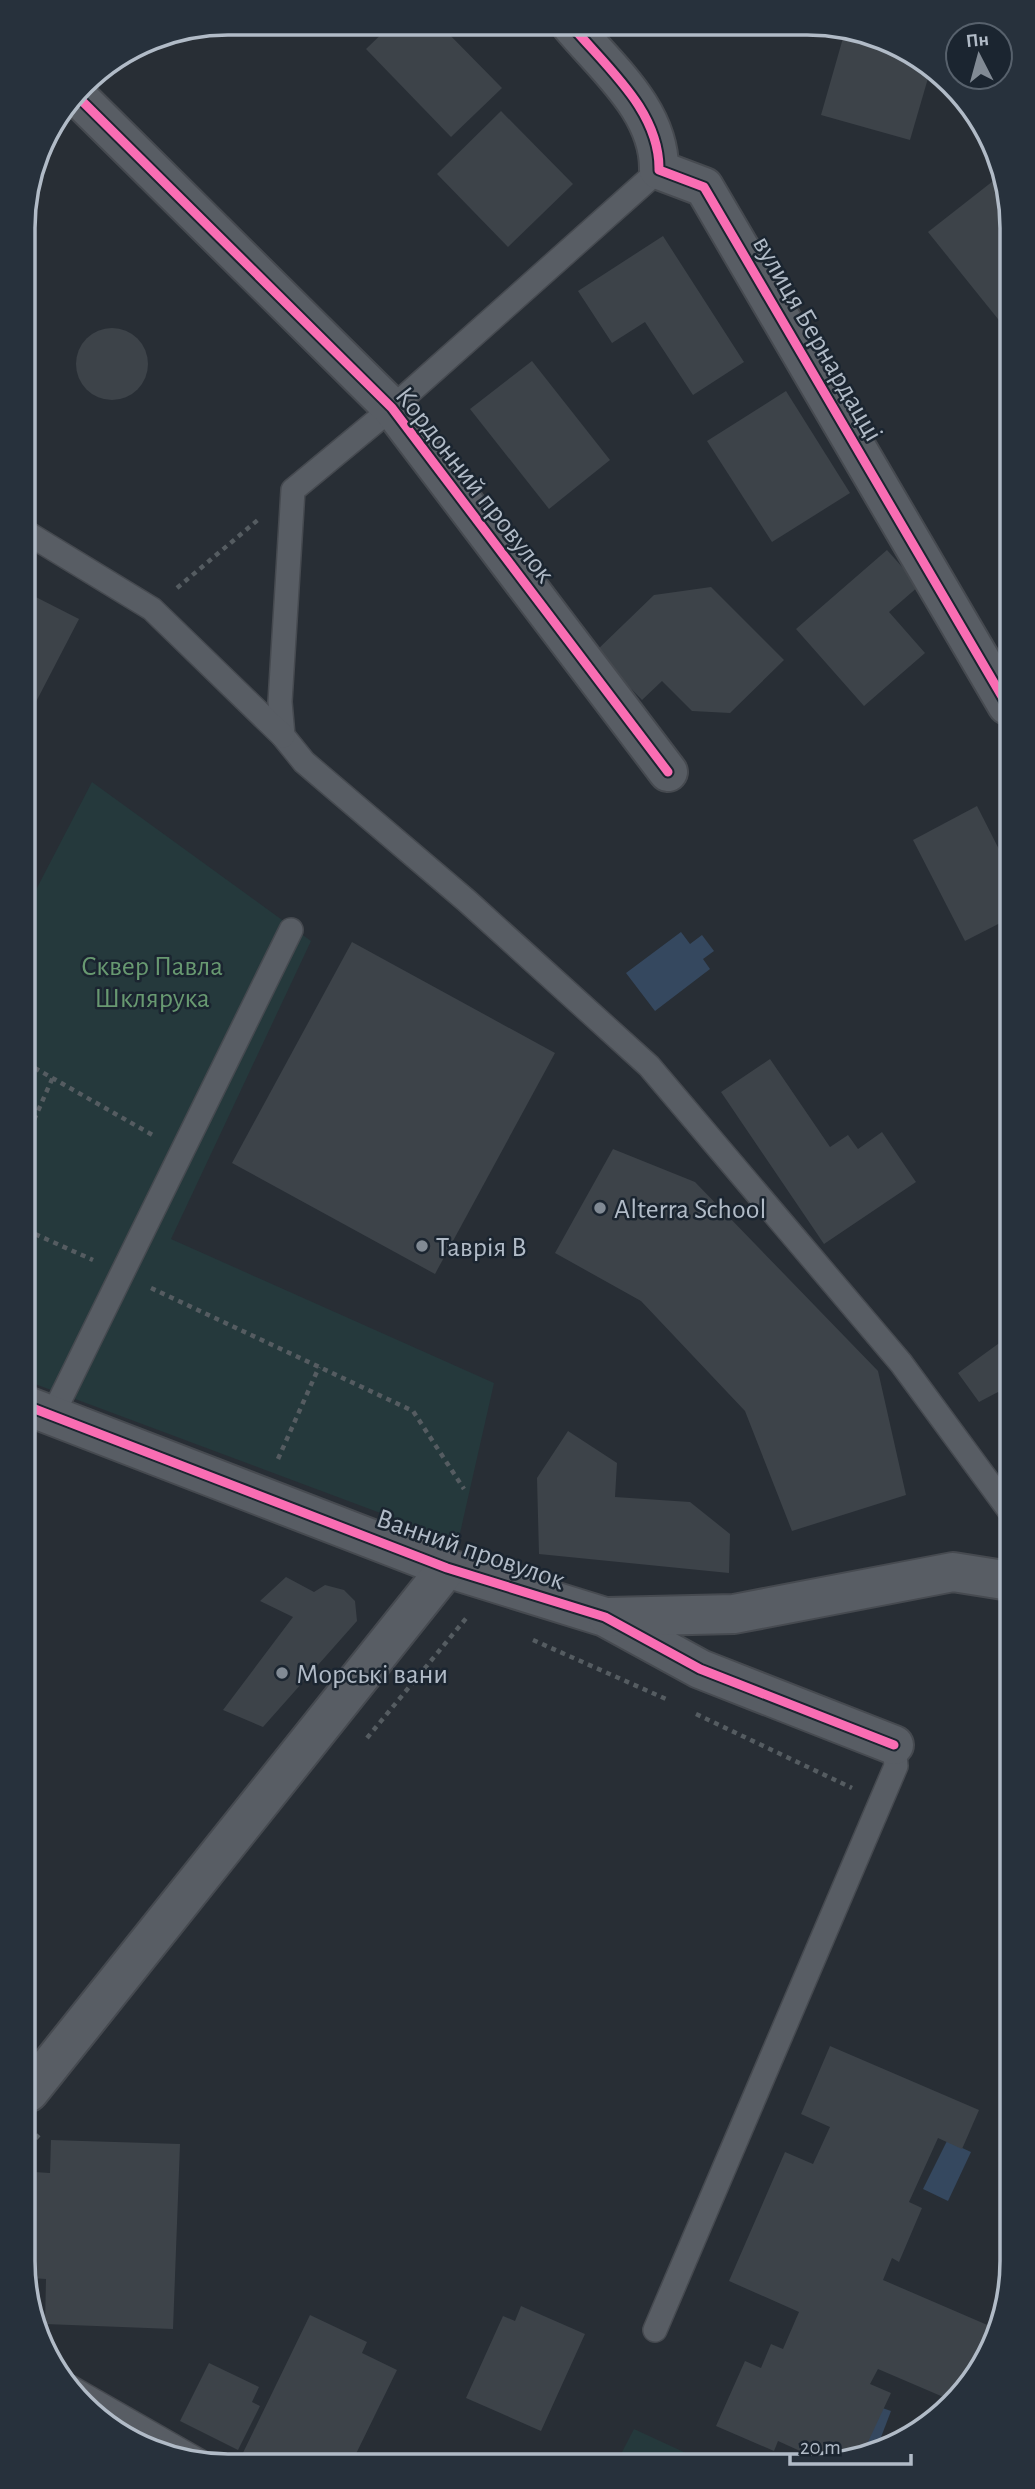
<svg xmlns="http://www.w3.org/2000/svg" width="1035" height="2489" viewBox="0 0 1035 2489" font-family="'Alegreya Sans',sans-serif">
<style>
.green{fill:#25393c}
.water{fill:#35485f}
.building{fill:#3d4349}
.lines{fill:none;stroke-linecap:round;stroke-linejoin:round}
.service-casing{stroke:#464a50;stroke-width:26}
.minor-casing{stroke:#464a50;stroke-width:42}
.path{stroke:#555c61;stroke-width:4.5;stroke-dasharray:5 5;stroke-linecap:butt}
.service{stroke:#585d64;stroke-width:23}
.minor{stroke:#585d64;stroke-width:38}
.cycleway-casing{stroke:#1b2530;stroke-width:13}
.cycleway{stroke:#f96db3;stroke-width:9}
.poi-dot{fill:#818a94;stroke:#1b2530;stroke-width:2.5}
.labels{text-anchor:middle;stroke-width:5;stroke-linejoin:round;paint-order:stroke}
.street-label{font-size:28px;fill:#b1bbc7;stroke:#1b2530}
.park-label{font-size:28px;fill:#689971;stroke:#1b2530}
.poi-label{font-size:28px;fill:#b1bbc7;stroke:#1b2530;text-anchor:start}
.rim{fill:none;stroke:#b1bbc7;stroke-width:3.5}
</style>
<rect width="100%" height="100%" fill="#282e35"/>
<!-- green -->
<g class="green">
<polygon points="92,782 311,941 171,1239 494,1383 458,1542 27,1381 25,911"/>
<polygon points="634,2429 701,2460 618,2460"/>
</g>
<!-- water -->
<g class="water">
<polygon points="681,932 690,944 702,935 714,951 703,959 710,969 655,1011 626,973"/>
<polygon points="947,2141 971,2152 948,2201 923,2189"/>
<polygon points="871,2404 891,2411 875,2453 865,2457 853,2453"/>
</g>
<!-- building -->
<g class="building">
<polygon points="392,24 439,24 502,88 451,137 366,49"/>
<polygon points="845,31 872,39 931,68 910,140 821,115"/>
<polygon points="501,111 573,184 508,247 437,174"/>
<polygon points="1002,174 1005,178 1006,329 928,232"/>
<polygon points="663,236 744,362 693,395 645,322 612,343 578,291"/>
<circle cx="112" cy="364" r="36"/>
<polygon points="532,361 610,460 549,509 470,409"/>
<polygon points="786,391 850,493 772,542 707,441"/>
<polygon points="887,550 919,586 889,612 925,653 864,706 796,629"/>
<polygon points="711,587 784,660 730,713 692,711 662,681 642,700 595,652 654,595"/>
<polygon points="24,591 79,619 25,723 24,619"/>
<polygon points="977,806 1007,865 1008,919 965,941 913,840"/>
<polygon points="352,942 555,1053 435,1274 232,1163"/>
<polygon points="770,1059 830,1147 848,1135 858,1149 882,1132 916,1182 824,1244 721,1092"/>
<polygon points="613,1149 695,1182 878,1371 906,1495 792,1531 745,1411 641,1301 555,1253"/>
<polygon points="1009,1336 1009,1405 998,1392 979,1402 958,1373"/>
<polygon points="568,1431 617,1463 615,1497 690,1502 730,1534 729,1573 539,1554 537,1478"/>
<polygon points="286,1577 314,1592 325,1585 344,1590 355,1601 357,1621 263,1727 223,1710 293,1617 260,1601"/>
<polygon points="830,2046 979,2110 962,2149 938,2138 909,2202 922,2208 899,2262 892,2258 883,2280 999,2330 997,2339 955,2402 878,2369 870,2384 891,2393 860,2459 820,2460 778,2441 774,2451 716,2426 745,2361 761,2368 771,2344 783,2349 799,2312 729,2281 785,2152 813,2164 830,2127 801,2114"/>
<polygon points="51,2140 180,2144 173,2329 45,2324 46,2279 30,2278 34,2172 50,2173"/>
<polygon points="521,2306 585,2334 541,2431 466,2398 503,2316 515,2321"/>
<polygon points="310,2315 367,2342 362,2353 397,2370 352,2462 338,2462 329,2457 327,2462 248,2462 240,2459"/>
<polygon points="209,2363 259,2387 252,2402 260,2406 238,2450 180,2421"/>
</g>
<g class="lines">
<defs>
<g id="service">
<polyline points="659,170 392,408 293,490 280,702 283,736 304,762 467,901 649,1066 901,1363 1009,1510"/>
<polyline points="24,531 152,609 283,736"/>
<polyline points="52,1416 291,930"/>
<polyline points="655,2330 896,1766 894,1745"/>
<polyline points="70,2387 201,2462"/>
</g>
<g id="minor">
<path d="M571,25c36,43 89,86 88,145l45,17 303,518"/>
<polyline points="76,95 392,408 668,772"/>
<polyline points="27,1406 447,1568 605,1617 700,1669 894,1745"/>
<polyline points="608,1617 734,1614 953,1572 1010,1581"/>
<polyline points="29,2092 447,1568"/>
</g>
</defs>
<!-- service casing -->
<use href="#service" class="service-casing"/>
<!-- minor casing -->
<use href="#minor" class="minor-casing"/>
<!-- path -->
<g class="path">
<polyline points="177,588 259,519"/>
<polyline points="26,1063 156,1137"/>
<polyline points="26,1138 53,1077"/>
<polyline points="26,1230 93,1260"/>
<polyline points="151,1288 413,1411 464,1489"/>
<polyline points="278,1459 319,1367"/>
<polyline points="533,1640 666,1699"/>
<polyline points="696,1714 852,1788"/>
<polyline points="367,1738 468,1616"/>
<polyline points="29,2146 42,2131"/>
</g>
<!-- service -->
<use href="#service" class="service"/>
<!-- minor -->
<use href="#minor" class="minor"/>
<defs>
<g id="cycleway">
<path d="M571,25c36,43 89,86 88,145l45,17 303,518"/>
<polyline points="76,95 392,408 668,772"/>
<polyline points="27,1406 447,1568 605,1617 700,1669 894,1745"/>
</g>
</defs>
<!-- cycleway casing -->
<use href="#cycleway" class="cycleway-casing"/>
<!-- cycleway -->
<use href="#cycleway" class="cycleway"/>
</g>
<!-- markers -->
<g class="poi-dot">
<circle cx="600" cy="1208" r="7"/>
<circle cx="422" cy="1246" r="7"/>
<circle cx="282" cy="1673" r="7"/>
</g>
<g class="labels">
<!-- street labels -->
<g class="street-label">
<text transform="translate(819 338) rotate(60)" y="10">вулиця Бернардацці</text>
<text transform="translate(476 484) rotate(52)" y="10">Кордонний провулок</text>
<text transform="translate(471 1548) rotate(19)" y="10">Ванний провулок</text>
</g>
<!-- park labels -->
<g class="park-label">
<text x="152" y="975">Сквер Павла<tspan x="152" dy="32">Шклярука</tspan></text>
</g>
<!-- poi labels -->
<g class="poi-label">
<text x="614" y="1218">Alterra School</text>
<text x="436" y="1256">Таврія В</text>
<text x="296" y="1683">Морські вани</text>
</g>
</g>
<!-- crop -->
<path d="M0 0H1035V2489H0ZM228 35H807A193 193 0 0 1 1000 228V2261A193 193 0 0 1 807 2454H228A193 193 0 0 1 35 2261V228A193 193 0 0 1 228 35Z" fill="#27313c" fill-rule="evenodd"/>
<path class="rim" d="M228 35H807A193 193 0 0 1 1000 228V2261A193 193 0 0 1 807 2454H228A193 193 0 0 1 35 2261V228A193 193 0 0 1 228 35Z"/>
<!-- north arrow -->
<g transform="translate(979 56) rotate(354)"><circle r="33" fill="#1b2530" stroke="#57616c" stroke-width="2"/>
<path d="M0-5L12 26L0 18L-12 26Z" fill="#818a94"/>
<text y="-10" font-size="19" font-weight="bold" text-anchor="middle" fill="#b1bbc7">Пн</text>
</g>
<!-- scale -->
<path d="M790 2454v10h121v-10" fill="none" stroke="#b1bbc7" stroke-width="3.5"/>
<text x="800" y="2454" font-size="21" fill="#b1bbc7" stroke="#1b2530" stroke-width="5" paint-order="stroke">20 m</text>
</svg>
